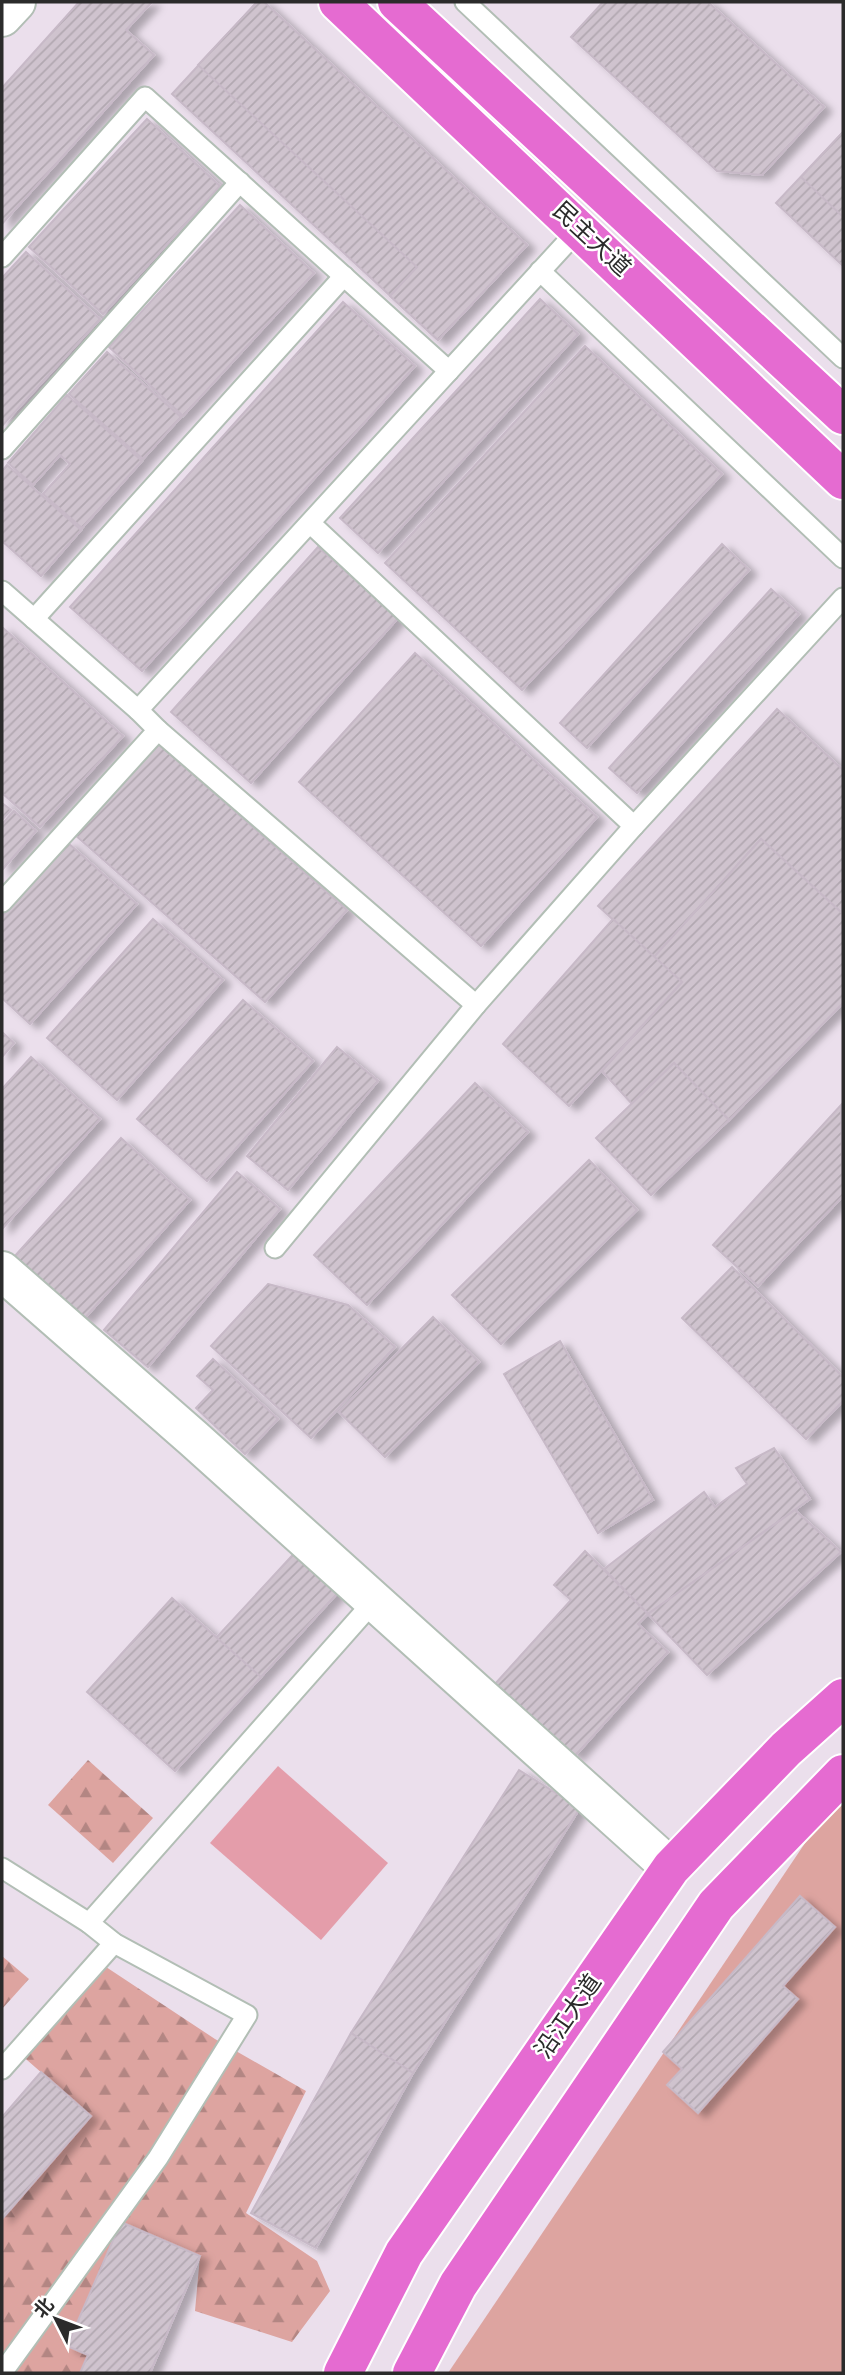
<svg xmlns="http://www.w3.org/2000/svg" width="845" height="2375" viewBox="0 0 845 2375" font-family="Montserrat,'Noto Sans SC',sans-serif">
<style>
.forest{fill:url(#forest-firs)}
.park{fill:#dda4a0}
.pitch{fill:#e49daa}
.building{fill:url(#building-hatch);stroke:#c7b9c7;stroke-width:2;filter:url(#shadow)}
.lines{fill:none;stroke-linecap:round;stroke-linejoin:round}
.service-casing{stroke:#b2beb5;stroke-width:23}
.minor-casing{stroke:#b2beb5;stroke-width:42}
.secondary-casing{stroke:#b2beb5;stroke-width:42}
.primary-casing{stroke:#fff;stroke-width:42}
.service{stroke:#fff;stroke-width:19}
.minor{stroke:#fff;stroke-width:38}
.secondary{stroke:#fff;stroke-width:38}
.primary{stroke:#e56bd1;stroke-width:38}
.labels{text-anchor:middle;stroke-width:5;stroke-linejoin:round;paint-order:stroke}
.street-label{font-size:24px;fill:#2b2b2b;stroke:#fff}
</style>
<defs>
<pattern id="forest-firs" width="22" height="20" patternUnits="userSpaceOnUse" patternTransform="scale(1.75)"><rect width="22" height="20" fill="#dda4a0"/><path d="M5 1l3.5 6h-7zM16 11l3.5 6h-7z" fill="#b38683"/></pattern>
<pattern id="building-hatch" width="6" height="6" patternUnits="userSpaceOnUse" patternTransform="scale(1.75)"><rect width="6" height="6" fill="#cfc3ce"/><path d="M-1 1l2-2M0 6l6-6M5 7l2-2" fill="none" stroke="#b2a8b1"/></pattern>
<filter id="shadow"><feDropShadow dx="8" dy="4.5" stdDeviation="3.5" flood-color="#0004"/></filter>
</defs>
<rect width="100%" height="100%" fill="#ebdfec"/>
<!-- forest -->
<g class="forest">
<polygon points="88,1760 153,1818 113,1863 48,1805"/>
<polygon points="2,1956 29,1979 2,2009"/>
<polygon points="100,1963 215,2039 306,2091 246,2213 317,2261 330,2291 292,2342 195,2311 200,2256 121,2222 67,2346 88,2355 80,2373 2,2373 2,2219 91,2116 19,2053"/>
</g>
<!-- park -->
<polygon class="park" points="843,1793 843,2373 448,2373 832,1803"/>
<!-- pitch -->
<polygon class="pitch" points="278,1766 388,1863 321,1940 210,1843"/>
<!-- building -->
<g class="building">
<polygon points="79,2 152,2 126,30 154,55 2,224 2,88"/>
<polygon points="257,2 264,2 527,245 438,340 172,94"/>
<polygon points="257,2 264,2 527,245 438,340 390,296 417,267 198,65"/>
<polygon points="603,2 708,2 824,107 762,175 717,171 571,37"/>
<polygon points="147,119 220,186 103,314 29,247"/>
<polygon points="843,132 843,266 776,203"/>
<polygon points="843,132 843,217 801,177"/>
<polygon points="240,205 314,273 183,416 109,347"/>
<polygon points="26,252 100,319 2,426 2,278"/>
<polygon points="540,299 578,334 378,553 340,518"/>
<polygon points="343,302 415,366 142,671 70,607"/>
<polygon points="585,346 722,474 522,690 385,563"/>
<polygon points="107,352 181,417 143,459 69,394"/>
<polygon points="67,395 142,461 82,528 43,494 70,464 60,455 33,485 8,463"/>
<polygon points="7,465 81,530 41,576 2,541 2,471"/>
<polygon points="722,544 749,570 587,748 560,723"/>
<polygon points="318,547 398,618 251,783 171,712"/>
<polygon points="771,589 799,614 637,793 609,768"/>
<polygon points="2,627 123,736 40,827 2,793"/>
<polygon points="415,653 597,817 481,946 299,782"/>
<polygon points="777,709 843,770 843,914 761,839 654,957 598,906"/>
<polygon points="157,743 347,910 265,1002 75,835"/>
<polygon points="2,803 11,810 2,820"/>
<polygon points="14,811 36,831 2,870 2,824"/>
<polygon points="761,839 843,914 843,1003 729,1120 674,1063 632,1104 602,1071 682,982 654,957"/>
<polygon points="67,842 137,904 30,1024 2,998 2,916"/>
<polygon points="153,919 223,980 117,1100 47,1038"/>
<polygon points="613,919 682,982 569,1106 503,1044"/>
<polygon points="243,1000 313,1061 207,1181 137,1119"/>
<polygon points="2,1032 14,1043 2,1057"/>
<polygon points="337,1047 378,1081 288,1190 247,1156"/>
<polygon points="31,1057 100,1119 2,1229 2,1089"/>
<polygon points="674,1063 729,1120 651,1195 596,1138"/>
<polygon points="475,1083 528,1132 367,1305 314,1255"/>
<polygon points="841,1105 843,1196 758,1286 713,1245"/>
<polygon points="121,1138 190,1200 84,1319 14,1257"/>
<polygon points="589,1160 637,1210 501,1344 452,1295"/>
<polygon points="237,1172 280,1209 148,1367 104,1330"/>
<polygon points="732,1267 843,1377 843,1401 806,1439 682,1318"/>
<polygon points="268,1284 348,1305 395,1347 311,1438 211,1346"/>
<polygon points="433,1317 479,1362 385,1457 339,1412"/>
<polygon points="560,1341 653,1500 598,1533 504,1374"/>
<polygon points="213,1359 278,1419 245,1454 196,1408 213,1390 197,1376"/>
<polygon points="774,1448 810,1499 648,1614 604,1569 704,1492 715,1507 747,1484 736,1468"/>
<polygon points="795,1510 841,1552 707,1675 648,1614"/>
<polygon points="301,1546 344,1586 260,1678 216,1638"/>
<polygon points="585,1551 648,1614 638,1624 668,1652 575,1756 495,1684 571,1600 554,1585"/>
<polygon points="172,1598 261,1677 175,1771 87,1692"/>
<polygon points="519,1770 580,1808 413,2073 351,2033"/>
<polygon points="800,1896 835,1927 783,1986 798,1999 698,2113 667,2085 682,2069 663,2052"/>
<polygon points="351,2033 413,2073 316,2248 251,2213"/>
<polygon points="41,2072 91,2116 2,2219 2,2117"/>
<polygon points="121,2222 200,2256 150,2373 80,2373 88,2355 67,2346"/>
</g>
<g class="lines">
<defs>
<g id="service">
<polyline points="465,2 843,358"/>
<polyline points="2,257 145,97 449,371"/>
<polyline points="540,271 843,558"/>
<polyline points="2,449 240,182"/>
<polyline points="2,591 138,710"/>
<polyline points="34,619 344,276"/>
<polyline points="158,730 476,1005 634,826 310,523"/>
<polyline points="634,826 843,598"/>
<polyline points="2,902 158,730 138,710 580,228"/>
<polyline points="275,1248 476,1005"/>
<polyline points="2,1868 89,1923"/>
<polyline points="2,2069 114,1943"/>
<polyline points="2,2373 158,2158 247,2015 114,1943 89,1923 375,1600"/>
</g>
<polyline id="minor" points="2,1271 194,1439 671,1868"/>
<polyline id="secondary" points="2,17 16,2"/>
<g id="primary">
<polyline points="338,2 843,480"/>
<polyline points="397,2 843,415"/>
<polyline points="343,2373 404,2253 671,1868 786,1749 843,1698"/>
<polyline points="412,2373 458,2285 716,1905 843,1774"/>
</g>
</defs>
<!-- service casing -->
<use href="#service" class="service-casing"/>
<!-- minor casing -->
<use href="#minor" class="minor-casing"/>
<!-- secondary casing -->
<use href="#secondary" class="secondary-casing"/>
<!-- primary casing -->
<use href="#primary" class="primary-casing"/>
<!-- service -->
<use href="#service" class="service"/>
<!-- minor -->
<use href="#minor" class="minor"/>
<!-- secondary -->
<use href="#secondary" class="secondary"/>
<!-- primary -->
<use href="#primary" class="primary"/>
</g>
<g class="labels">
<!-- street labels -->
<g class="street-label">
<text transform="translate(592 239) rotate(43)" y="8">民主大道</text>
<text transform="translate(568 2016) rotate(-55)" y="8">沿江大道</text>
</g>
</g>
<!-- border -->
<rect width="845" height="2375" fill="none" stroke="#2b2b2b" stroke-width="7"/>
<!-- north arrow -->
<g transform="translate(56 2319) rotate(312)" stroke="#ffffff" stroke-width="5" paint-order="stroke">
<path d="M0-5L12 26L0 18L-12 26Z" fill="#2b2b2b"/>
<text y="-10" font-size="19" font-weight="bold" text-anchor="middle" fill="#2b2b2b">北</text>
</g>
</svg>
